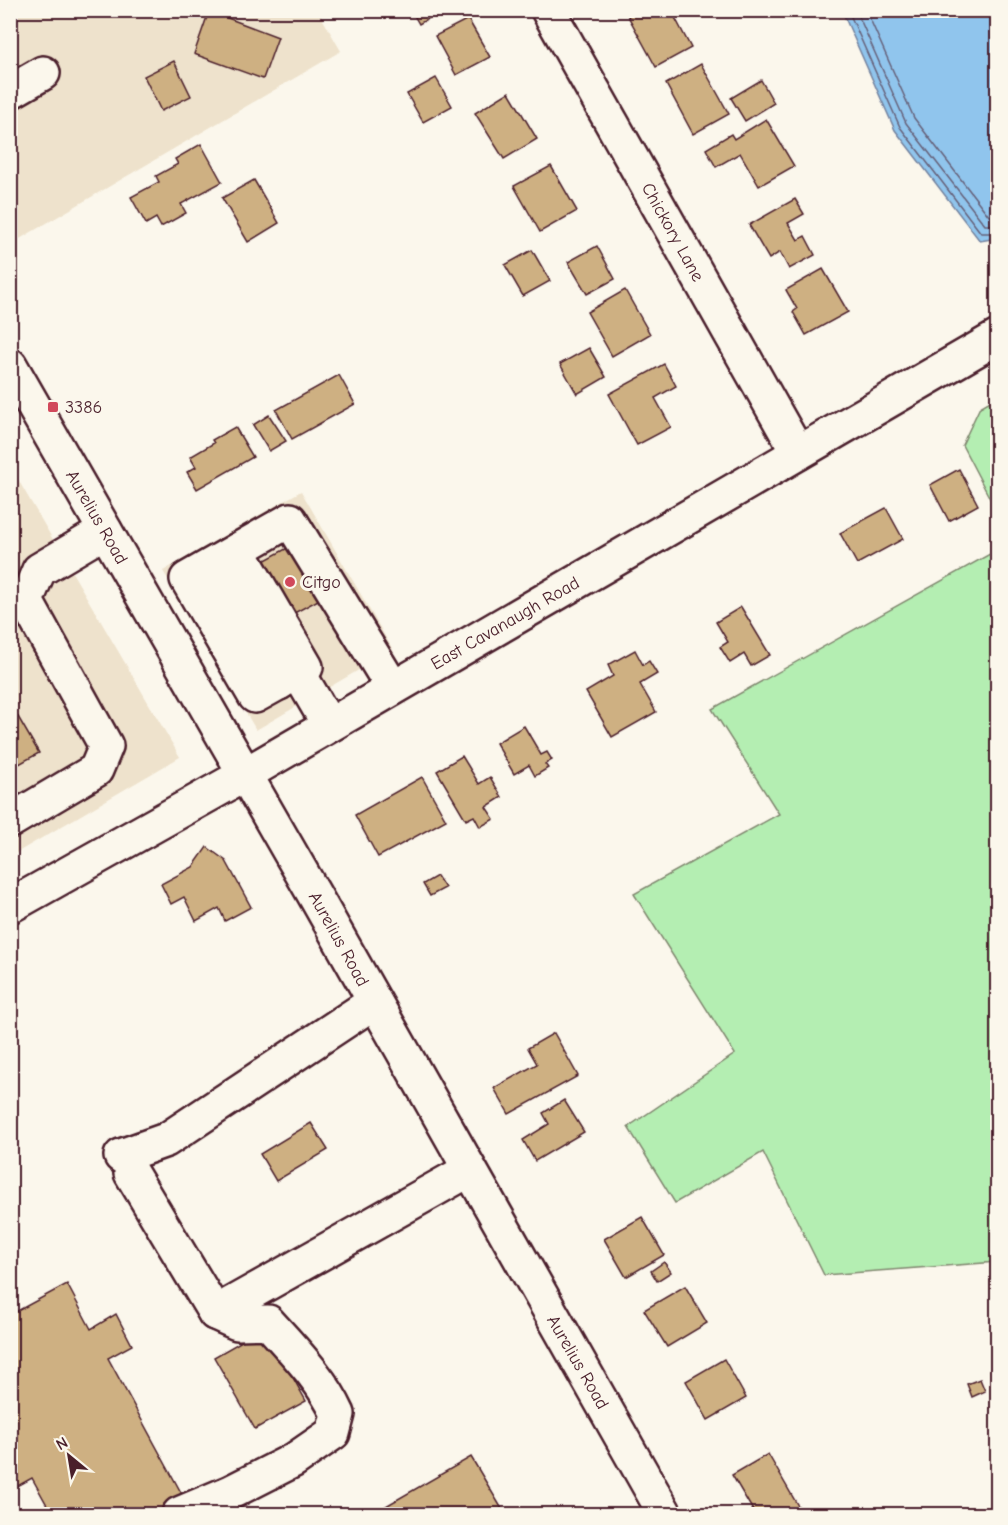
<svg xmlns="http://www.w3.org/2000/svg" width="1008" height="1525" viewBox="0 0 1008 1525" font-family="'Comic Neue',sans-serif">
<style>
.built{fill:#eee2cc}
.green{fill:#b4eeb2;stroke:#7f866e;stroke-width:1.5}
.water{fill:#90c5ed;stroke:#74839f;stroke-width:1.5}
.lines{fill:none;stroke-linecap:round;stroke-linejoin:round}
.shore{stroke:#666179;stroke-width:1.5}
.building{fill:#ceb082;stroke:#4a1f2b;stroke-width:1.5}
.minor-casing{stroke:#4a1f2b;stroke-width:38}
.minor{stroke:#fbf7ec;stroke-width:33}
.poi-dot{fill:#d1495b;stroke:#fbf7ec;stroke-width:2}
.labels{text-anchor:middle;stroke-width:6;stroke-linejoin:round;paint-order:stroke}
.street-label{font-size:18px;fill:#4a1f2b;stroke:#fbf7ec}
.poi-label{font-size:18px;fill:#4a1f2b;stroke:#fbf7ec;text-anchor:start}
</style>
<rect width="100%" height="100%" fill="#fbf7ec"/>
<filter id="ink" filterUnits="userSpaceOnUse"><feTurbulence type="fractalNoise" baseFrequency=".0167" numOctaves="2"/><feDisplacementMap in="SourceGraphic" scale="12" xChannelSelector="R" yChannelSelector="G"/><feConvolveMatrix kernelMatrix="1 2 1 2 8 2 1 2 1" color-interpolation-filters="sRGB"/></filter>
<g filter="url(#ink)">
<!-- built -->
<g class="built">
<polygon points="11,11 318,11 341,51 11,244"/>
<polygon points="10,466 180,757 11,856 10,856"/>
<polygon points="301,491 393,650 256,730 163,571"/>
</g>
<!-- green -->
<g class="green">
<polygon points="997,397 997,512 962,445 980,407"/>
<polygon points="997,550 997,1262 824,1275 763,1152 675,1203 628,1127 735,1054 634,894 779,814 712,709"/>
</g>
<!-- water -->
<polygon class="water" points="842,11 997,11 997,238 980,241 895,130"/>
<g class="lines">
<!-- shore -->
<g class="shore">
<polyline points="848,10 900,127 981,233 998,233"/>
<polyline points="856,10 906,123 985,225 998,225"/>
<polyline points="866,10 914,118 989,216 998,216"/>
</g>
</g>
<!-- building -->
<g class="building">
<polygon points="411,10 443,10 419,24"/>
<polygon points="639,10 671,10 691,48 656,67 628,16"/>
<polygon points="209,11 278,37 263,79 194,54"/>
<polygon points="468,19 490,57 456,75 435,36"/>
<polygon points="174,61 191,96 161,111 144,76"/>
<polygon points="701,64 729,114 693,134 666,84"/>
<polygon points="436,78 452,106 423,122 407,94"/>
<polygon points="761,80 774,103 745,121 731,98"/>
<polygon points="509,92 537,139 504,159 475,113"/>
<polygon points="766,119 794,166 759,186 740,153 716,167 706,149 731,134 734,139"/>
<polygon points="201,144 222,182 181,204 186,213 161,227 156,218 146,224 131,197 159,182 156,176 178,164 175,159"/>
<polygon points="551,166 577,211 540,232 514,186"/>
<polygon points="254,180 279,223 248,242 222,198"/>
<polygon points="795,199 804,214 788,223 798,240 805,236 815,255 789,269 780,252 769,259 749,225"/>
<polygon points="597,246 615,279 587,294 568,262"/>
<polygon points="532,250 550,281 523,296 505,265"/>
<polygon points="823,269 848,312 806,335 793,312 797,309 786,290"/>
<polygon points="625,290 650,334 612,356 587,312"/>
<polygon points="589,348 606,377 577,394 560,364"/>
<polygon points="664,364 676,386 655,398 671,427 637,445 609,394"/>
<polygon points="339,375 355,404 292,439 276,410"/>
<polygon points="269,415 286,441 269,451 253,425"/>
<polygon points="235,427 253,457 197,489 187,472 196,467 190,457 214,443 212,440"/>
<polygon points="959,469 978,505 949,521 930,485"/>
<polygon points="886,508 903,539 857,564 840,533"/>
<polygon points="293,545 322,598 287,617 258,564"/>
<polygon points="741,607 770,655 751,666 744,654 730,663 720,647 728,642 716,622"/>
<polygon points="635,650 643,665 649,661 657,674 640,684 656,712 612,737 586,692 613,676 608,665"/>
<polygon points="10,703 39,753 10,769"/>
<polygon points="524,726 541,755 547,752 552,760 545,764 548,768 535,776 529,765 514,774 496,743"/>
<polygon points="462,756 479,784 490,777 502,797 486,807 494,819 480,827 474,816 466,820 437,771"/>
<polygon points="422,777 446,820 378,857 355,815"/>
<polygon points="207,847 226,861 251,907 225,921 219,908 196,921 184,897 171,904 161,884 193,867"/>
<polygon points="437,876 445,888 430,896 423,884"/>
<polygon points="554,1033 578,1076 509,1114 494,1088 537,1064 528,1048"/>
<polygon points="564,1100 584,1132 535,1161 523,1140 549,1124 543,1113"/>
<polygon points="311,1123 328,1150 276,1181 260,1154"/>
<polygon points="642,1217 664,1255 626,1277 604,1239"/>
<polygon points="664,1262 671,1272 657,1281 651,1271"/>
<polygon points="67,1284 91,1329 116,1314 132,1345 108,1358 184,1498 153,1514 52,1514 32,1478 14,1488 10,1481 10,1315"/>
<polygon points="685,1286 707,1323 667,1347 644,1310"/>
<polygon points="265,1328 306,1401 255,1429 214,1357"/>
<polygon points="724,1359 746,1398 708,1420 686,1381"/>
<polygon points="980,1379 985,1391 972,1397 967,1384"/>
<polygon points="768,1454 802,1513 800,1514 755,1514 732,1475"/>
<polygon points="471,1457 505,1514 372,1514"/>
</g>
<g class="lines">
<defs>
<g id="minor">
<polyline points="548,10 798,453"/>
<polyline points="10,92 43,73"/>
<polyline points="10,365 315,896 665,1514"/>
<polyline points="238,550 306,667 298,672"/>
<polyline points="211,566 279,683"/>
<polyline points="329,725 298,672 255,696 187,579 290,520 393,688"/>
<polyline points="10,821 96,770 106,746 26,601 39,570 105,531"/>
<polyline points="10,906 244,775 998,337"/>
<polyline points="121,1156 166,1140 374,1002"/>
<path d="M131,1173l84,140 22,10 31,-1c26,29 54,57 70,92l-5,19 -39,27 -63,32 -52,22"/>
<polyline points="215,1313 469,1170"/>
</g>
</defs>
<!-- minor casing -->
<use href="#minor" class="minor-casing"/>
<!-- minor -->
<use href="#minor" class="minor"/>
</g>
</g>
<!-- markers -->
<g class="poi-dot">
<rect x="47" y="401" width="12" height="12" rx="3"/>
<circle cx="290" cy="582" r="6"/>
</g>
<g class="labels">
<!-- street labels -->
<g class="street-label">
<text transform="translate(673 232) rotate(61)" y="6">Chickory Lane</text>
<text transform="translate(97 517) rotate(60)" y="6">Aurelius Road</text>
<text transform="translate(505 623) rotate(-30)" y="6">East Cavanaugh Road</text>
<text transform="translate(339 939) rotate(61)" y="6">Aurelius Road</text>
<text transform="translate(578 1362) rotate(60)" y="6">Aurelius Road</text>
</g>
<!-- poi labels -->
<g class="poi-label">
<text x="65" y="413">3386</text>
<text x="302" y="588">Citgo</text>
</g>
</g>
<!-- margin -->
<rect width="1008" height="1525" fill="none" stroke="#fbf7ec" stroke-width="36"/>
<rect x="18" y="18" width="972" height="1489" fill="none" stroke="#4a1f2b" stroke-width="2" filter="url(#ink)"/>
<!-- north arrow -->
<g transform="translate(69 1456) rotate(330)" stroke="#fbf7ec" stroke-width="4.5" paint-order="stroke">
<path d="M0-4.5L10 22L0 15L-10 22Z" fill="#4a1f2b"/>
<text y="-9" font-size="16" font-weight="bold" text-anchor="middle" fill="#4a1f2b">N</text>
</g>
</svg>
